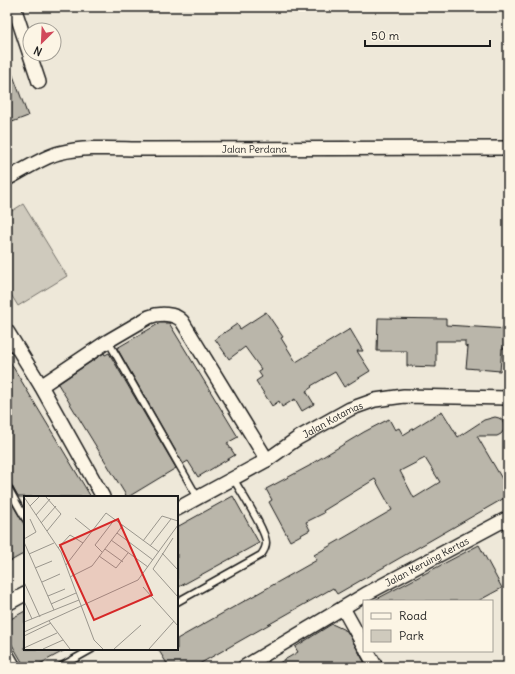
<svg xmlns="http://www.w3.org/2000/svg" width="515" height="674" viewBox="0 0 515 674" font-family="Delius,sans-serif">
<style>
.green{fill:#cfcabd;stroke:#76736c}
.building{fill:#bab6aa;stroke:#1c1c1c;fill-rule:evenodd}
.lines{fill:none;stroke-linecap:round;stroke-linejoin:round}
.service-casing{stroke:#1c1c1c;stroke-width:9}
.minor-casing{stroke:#1c1c1c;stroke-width:16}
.service{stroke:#fcf5e5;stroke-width:6}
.minor{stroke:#fcf5e5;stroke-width:13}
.labels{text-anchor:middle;stroke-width:3;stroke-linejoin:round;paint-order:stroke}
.street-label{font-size:10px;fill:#1c1c1c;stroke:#fcf5e5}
.inset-road{fill:none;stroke:#9a968d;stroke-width:1}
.view{fill:#d62828;fill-opacity:0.15;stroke:#d62828;stroke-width:2}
.inset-edge{fill:none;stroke:#1c1c1c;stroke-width:2}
</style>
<rect width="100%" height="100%" fill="#eee8d9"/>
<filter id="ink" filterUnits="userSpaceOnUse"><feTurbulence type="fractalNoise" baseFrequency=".025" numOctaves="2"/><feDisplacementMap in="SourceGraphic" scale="8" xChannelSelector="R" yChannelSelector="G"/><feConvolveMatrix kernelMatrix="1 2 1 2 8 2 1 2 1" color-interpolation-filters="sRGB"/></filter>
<g filter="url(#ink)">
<!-- green -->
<polygon class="green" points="23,204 67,276 18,306 7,288 7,214"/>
<!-- building -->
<g class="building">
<polygon points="7,62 8,62 28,116 7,124"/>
<polygon points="266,312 283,337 281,338 296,362 350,329 363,351 357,351 370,371 344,387 335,372 311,386 312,387 306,391 314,404 302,411 295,399 282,407 279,401 272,406 256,381 262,377 258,371 261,369 245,347 229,359 215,339 237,324 240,329"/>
<polygon points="378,318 446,319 446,325 508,329 508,349 502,348 500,371 466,368 468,347 465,346 465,341 436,341 436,367 407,366 407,351 377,351"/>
<polygon points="160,323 169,323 238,437 227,443 235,455 198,477 188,461 183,464 117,348"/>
<polygon points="104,353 105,355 109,353 176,468 128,497 127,497 58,384"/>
<polygon points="7,357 91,497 18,497 11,484 7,482"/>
<path d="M442,411l16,26 26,-17 11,-3 4,1 4,3 1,5v4l-3,4 -4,2h-20l31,53v7l-171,98 -4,-6 -139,79h-25l-11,-18h19v-10l140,-79 -3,-5 78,-45 -17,-31 -52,32 1,2 -18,9 4,8 -20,11 -21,-39 3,-2 -6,-11 45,-24v-1l53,-32 25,-13 6,11 4,-2 4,7zM425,458l15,24 -26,16 -14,-27z"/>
<polygon points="7,495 25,526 25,553 7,563"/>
<polygon points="233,496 259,543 177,588 177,527"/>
<polygon points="479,545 502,588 478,601 373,601"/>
<polygon points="25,611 25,649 67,649 34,667 25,667 7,636 7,621"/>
<polygon points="332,624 347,631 367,667 272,667 298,652 295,647"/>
</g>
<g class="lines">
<defs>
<g id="service">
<polyline points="108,341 198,498"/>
<polyline points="7,486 25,518"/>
<path d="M177,602l84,-47c3,-4 5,-7 5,-12 1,-11 -26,-52 -33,-65"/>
<polyline points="60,667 92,649"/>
</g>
<g id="minor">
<polyline points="14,7 39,82"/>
<path id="s1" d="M7,179c15,-8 36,-22 52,-26 28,-7 58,-4 86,-4l363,-1"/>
<polyline points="7,331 41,386 103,497"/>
<path d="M41,386l67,-45 41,-24c10,-4 26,-4 33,4l85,139"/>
<path id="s2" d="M177,509l90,-49 31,-22 52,-29 25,-9 29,-4 104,2"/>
<polyline points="7,604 25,594"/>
<polyline points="343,608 364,646"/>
<polyline points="367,651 376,667"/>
<polyline points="7,655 14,667"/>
<path id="s3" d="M244,667l122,-73 142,-76"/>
</g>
</defs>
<!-- service casing -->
<use href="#service" class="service-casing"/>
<!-- minor casing -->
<use href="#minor" class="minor-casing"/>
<!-- service -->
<use href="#service" class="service"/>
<!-- minor -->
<use href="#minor" class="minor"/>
</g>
</g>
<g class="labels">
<!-- street labels -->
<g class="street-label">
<text dy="4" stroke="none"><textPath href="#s1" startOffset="254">Jalan Perdana</textPath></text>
<text dy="4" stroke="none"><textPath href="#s2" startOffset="180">Jalan Kotamas</textPath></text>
<text dy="4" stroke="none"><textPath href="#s3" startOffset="211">Jalan Keruing Kertas</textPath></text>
</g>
</g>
<!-- overview -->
<g transform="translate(24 496)">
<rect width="154" height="154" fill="#eee8d9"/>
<path class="inset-road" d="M0,1l37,55 33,88 9,9M22,1l15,17 -14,17M6,10l9,-9M12,19l14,-16M51,22l16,13M17,27l15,-17M93,37l36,27M149,42l-20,31 25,28M0,43l12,-7 -6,-13M87,44l37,27M119,45l19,-25 16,5M0,46l30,68M126,50l21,-27M34,52l12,-13 13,8M81,53l18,13M78,56l-7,-7 20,-26M138,57l16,17M5,58l25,-11M75,60l17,12 12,-15M42,69l40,-52 53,39M11,72l17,-7M46,81l22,-11 31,-41M0,86l16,35M18,86l18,-8M119,91l35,39M24,100l17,-7M0,105l8,18M27,108l25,-11M25,125l21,28M0,126l55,-22M0,136l114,-52 40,-55M0,140l27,-13M0,152l33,-15M19,153l20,-9M90,153l27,-24M125,153l25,-28"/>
<path class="view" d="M94,23l34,76 -58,25 -34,-75z"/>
<rect width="154" height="154" class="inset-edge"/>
</g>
<!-- margin -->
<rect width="515" height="674" fill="none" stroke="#fcf5e5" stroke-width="24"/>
<rect x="12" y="12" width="491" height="650" fill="none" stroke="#1c1c1c" stroke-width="1.5" filter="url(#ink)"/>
<!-- legend -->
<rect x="363" y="600" width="130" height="52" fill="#fcf5e5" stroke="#a29e95"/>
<rect x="371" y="613" width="20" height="6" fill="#fcf5e5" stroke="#a29e95"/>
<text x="399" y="620" font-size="12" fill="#1c1c1c">Road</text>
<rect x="371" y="630" width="20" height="12" fill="#cfcabd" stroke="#a29e95"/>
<text x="399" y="640" font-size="12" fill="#1c1c1c">Park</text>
<!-- north arrow -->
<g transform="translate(42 42) rotate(204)"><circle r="19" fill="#fcf5e5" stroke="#a29e95"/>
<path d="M0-3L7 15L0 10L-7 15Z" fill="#d1495b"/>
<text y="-6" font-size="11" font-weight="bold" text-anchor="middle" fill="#1c1c1c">N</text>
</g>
<!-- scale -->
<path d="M365 40v6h125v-6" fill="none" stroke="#1c1c1c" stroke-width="2"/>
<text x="371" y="40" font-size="12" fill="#1c1c1c" stroke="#fcf5e5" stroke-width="3" paint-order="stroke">50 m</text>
</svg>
